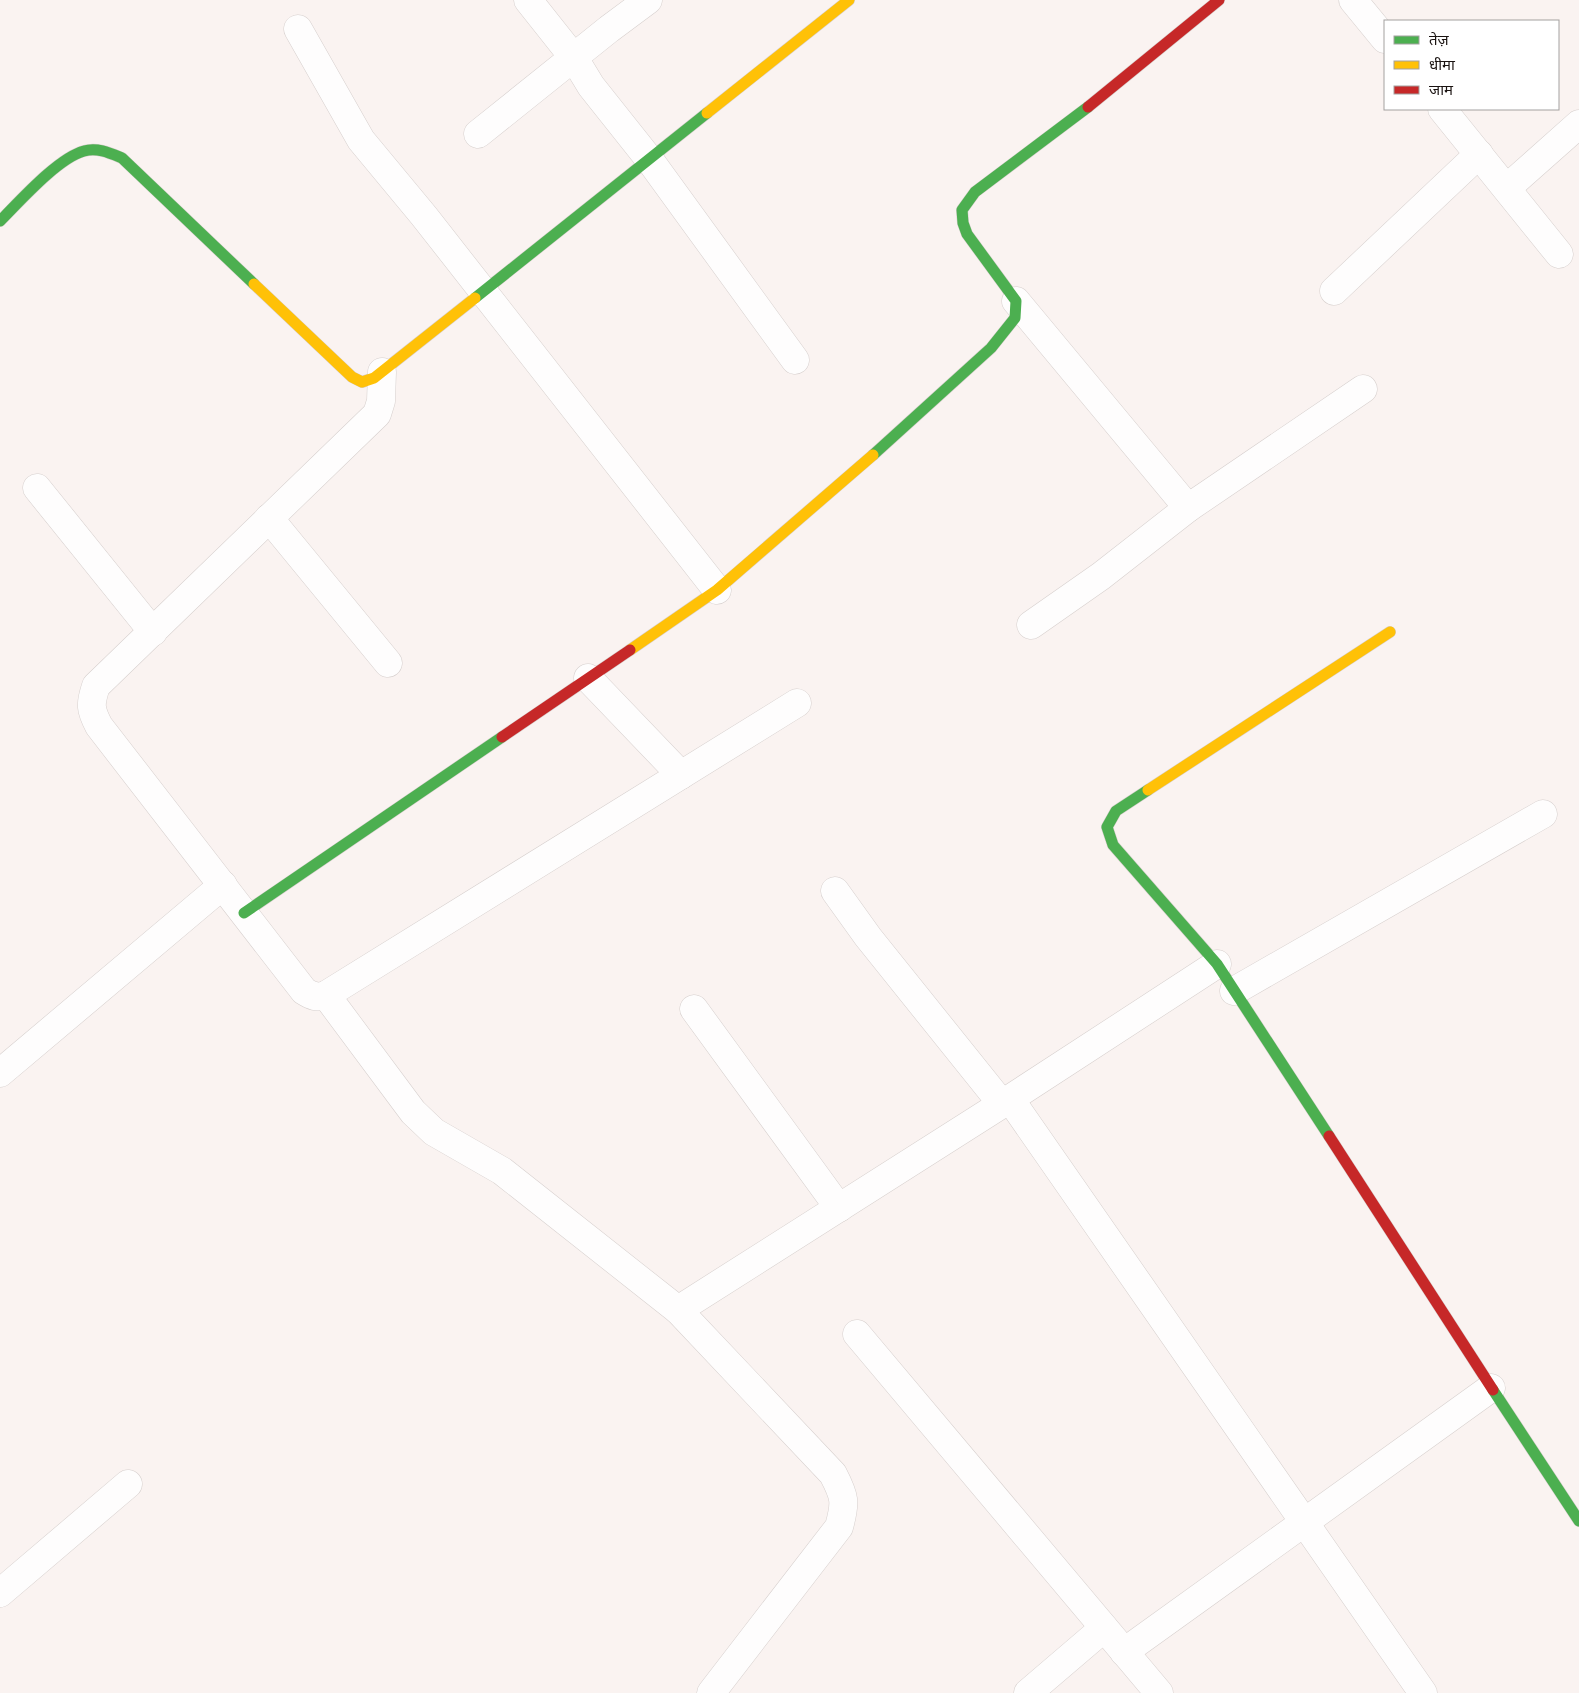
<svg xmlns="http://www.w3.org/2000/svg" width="1579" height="1693" viewBox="0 0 1579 1693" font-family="'Space Grotesk','Noto Sans Devanagari',sans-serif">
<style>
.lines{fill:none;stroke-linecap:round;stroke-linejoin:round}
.street-casing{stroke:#d6cfcd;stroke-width:29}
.fast-casing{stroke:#d6cfcd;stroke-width:12}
.slow-casing{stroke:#d6cfcd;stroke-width:12}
.jam-casing{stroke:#d6cfcd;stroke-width:12}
.street{stroke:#fefdfd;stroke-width:28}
.fast{stroke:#4caf50;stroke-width:11}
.slow{stroke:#ffc107;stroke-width:11}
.jam{stroke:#c62828;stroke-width:11}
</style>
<rect width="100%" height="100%" fill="#faf3f1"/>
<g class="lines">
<defs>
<g id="street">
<polyline points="528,0 574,58 591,86 649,159 795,360"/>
<polyline points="1353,0 1385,39"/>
<polyline points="298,29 361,140 424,216 717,590"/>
<polyline points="1442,109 1559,254"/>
<polyline points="478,134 609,29 648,0"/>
<polyline points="1507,188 1579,124"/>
<polyline points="1334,291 1479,154"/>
<polyline points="1016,301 1188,508 1101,576 1031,625"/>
<path d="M382,372l-1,29 -4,13 -281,272c-6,18 -6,23 3,40l205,265c8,5 13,7 22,4l471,-292"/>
<polyline points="37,488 153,632"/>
<polyline points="1188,508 1363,389"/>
<polyline points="269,518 388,663"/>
<polyline points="588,678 681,775"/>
<polyline points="835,891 868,937 1002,1104"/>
<polyline points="1234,991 1543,814"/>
<path d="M326,995l87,117 21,20 68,39 176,139 155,164c12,23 13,28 6,53l-128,166"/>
<polyline points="694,1009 839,1208"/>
<polyline points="0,1073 223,885"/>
<polyline points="1010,1099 1423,1693"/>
<polyline points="678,1310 1002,1104 1217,964"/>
<polyline points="857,1334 1159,1693"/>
<polyline points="0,1593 128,1484"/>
<polyline points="1124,1652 1491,1388"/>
<polyline points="1028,1693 1104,1628"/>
</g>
<g id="fast">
<path d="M0,221c20,-20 58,-63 84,-70 13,-4 26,2 38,7l132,126"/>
<polyline points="475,298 707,113"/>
<polyline points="873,455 991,348 1015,318 1016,301 967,234 963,223 962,210 975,192 1088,107"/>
<polyline points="1148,790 1116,811 1107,827 1113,845 1217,964 1329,1136"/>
<polyline points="244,913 502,737"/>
<polyline points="1493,1390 1579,1521"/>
</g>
<g id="slow">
<polyline points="707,113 849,0"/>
<polyline points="254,284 352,377 362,382 374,378 475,298"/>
<polyline points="630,650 717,590 873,455"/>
<polyline points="1148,790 1390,632"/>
</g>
<g id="jam">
<polyline points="1088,107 1219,0"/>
<polyline points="502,737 630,650"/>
<polyline points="1329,1136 1493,1390"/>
</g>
</defs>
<!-- street casing -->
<use href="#street" class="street-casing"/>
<!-- fast casing -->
<use href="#fast" class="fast-casing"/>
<!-- slow casing -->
<use href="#slow" class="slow-casing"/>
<!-- jam casing -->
<use href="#jam" class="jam-casing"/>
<!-- street -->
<use href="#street" class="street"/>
<!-- fast -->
<use href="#fast" class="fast"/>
<!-- slow -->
<use href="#slow" class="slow"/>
<!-- jam -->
<use href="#jam" class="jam"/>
</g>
<!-- legend -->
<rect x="1384" y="20" width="175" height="90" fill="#ffffff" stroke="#a3a1a0"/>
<rect x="1394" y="36" width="25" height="8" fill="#4caf50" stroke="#a3a1a0"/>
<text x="1429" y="45" font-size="15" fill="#1a1311">तेज़</text>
<rect x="1394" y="61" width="25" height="8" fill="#ffc107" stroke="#a3a1a0"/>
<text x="1429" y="70" font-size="15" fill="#1a1311">धीमा</text>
<rect x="1394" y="86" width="25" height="8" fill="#c62828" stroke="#a3a1a0"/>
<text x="1429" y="95" font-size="15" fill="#1a1311">जाम</text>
</svg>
